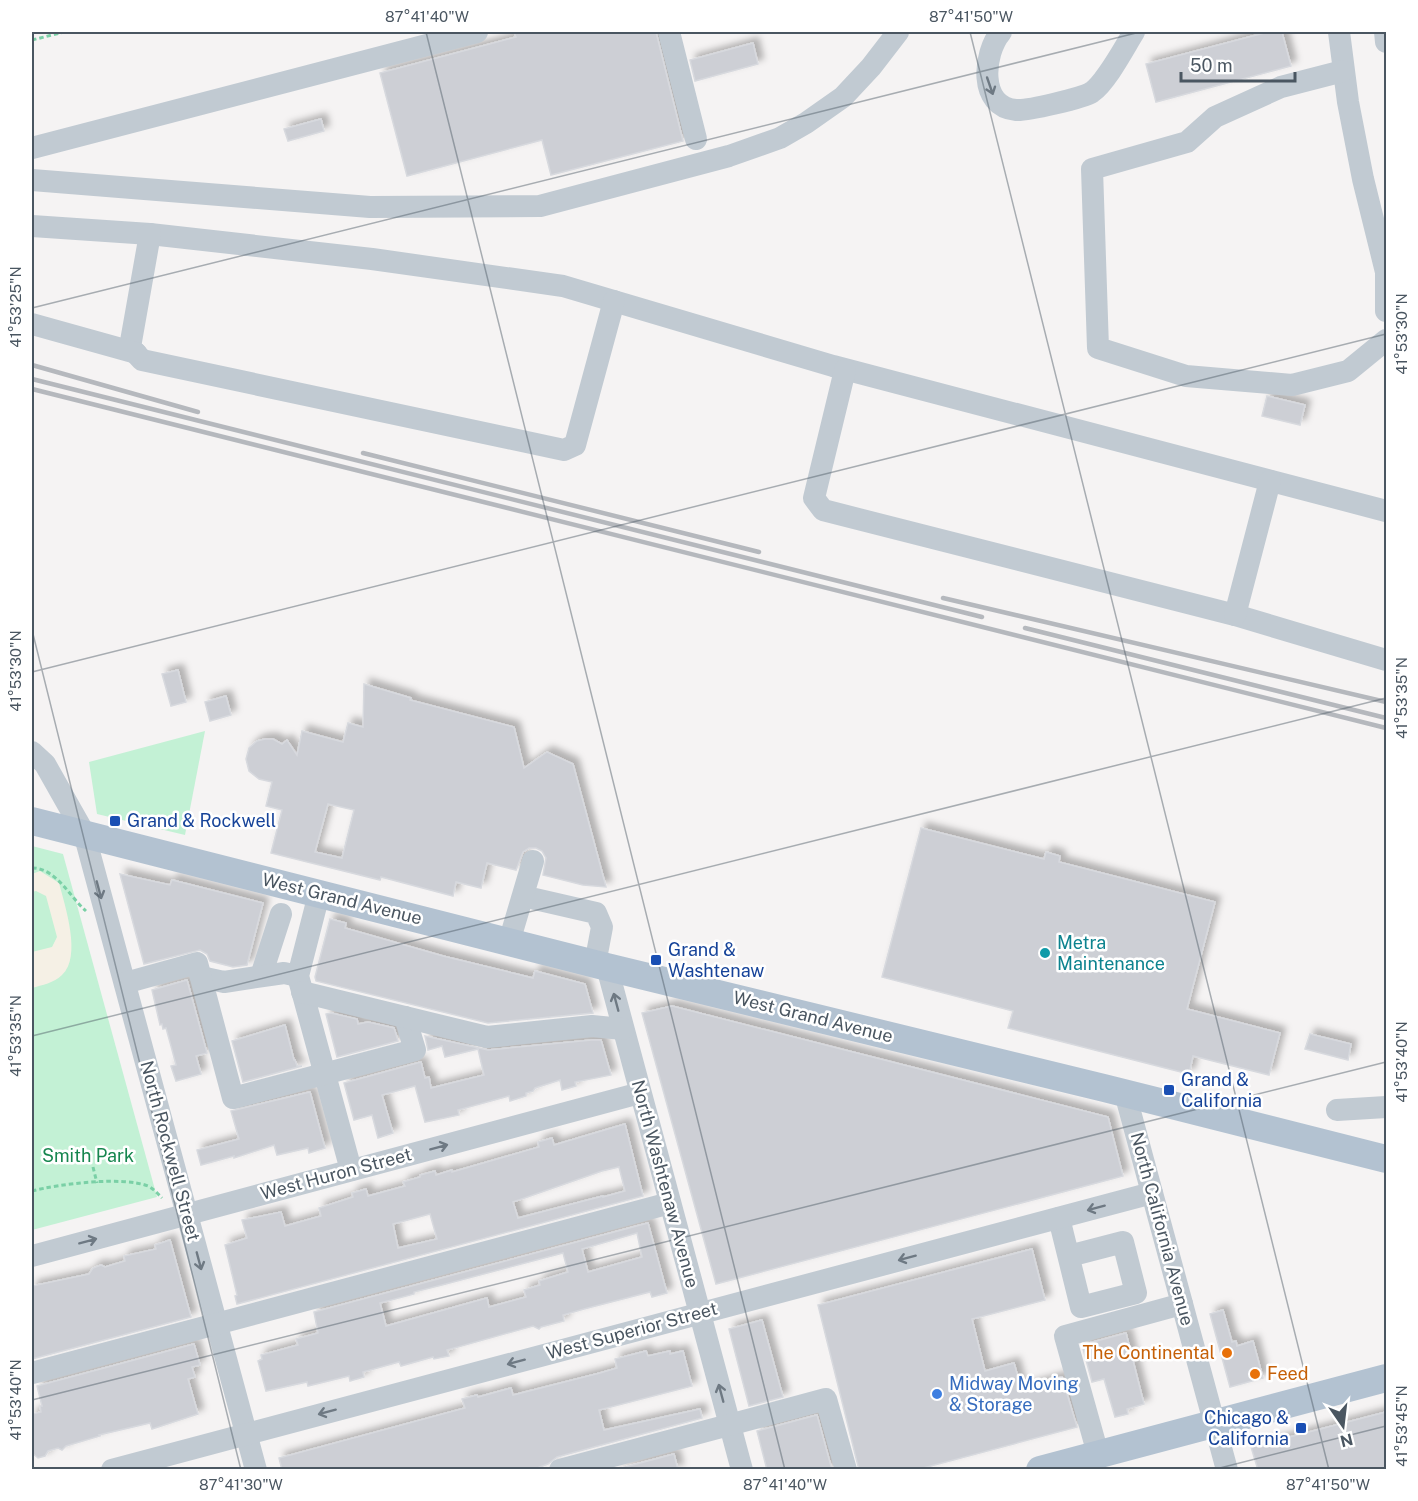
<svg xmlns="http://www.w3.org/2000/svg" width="1418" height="1501" viewBox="0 0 1418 1501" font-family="'Public Sans',sans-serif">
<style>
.green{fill:#c3f1d5}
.sand{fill:#f5f0e5}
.building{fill:#cdcfd5;stroke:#d7d9de;stroke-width:1.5;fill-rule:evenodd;filter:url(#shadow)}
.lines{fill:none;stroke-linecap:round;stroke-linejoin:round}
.path{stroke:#7ad0a6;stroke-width:3;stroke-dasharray:4.5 3;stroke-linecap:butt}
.minor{stroke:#c1cad2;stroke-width:22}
.major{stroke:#b3c2d1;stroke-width:28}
.rail{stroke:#b5b8bd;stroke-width:4.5}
.oneway{stroke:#6e7983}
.ticks{fill:none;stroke:#4a5661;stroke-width:1.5;stroke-opacity:0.45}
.transit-dot{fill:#1a4fb4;stroke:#fff;stroke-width:2}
.culture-dot{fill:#0f9aa8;stroke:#fff;stroke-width:2}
.food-dot{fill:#e8710a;stroke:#fff;stroke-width:2}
.shop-dot{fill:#3f7fe0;stroke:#fff;stroke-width:2}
.labels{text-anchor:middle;stroke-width:5;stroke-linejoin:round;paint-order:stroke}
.transit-label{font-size:18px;fill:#164399;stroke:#fff;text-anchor:start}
.street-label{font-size:18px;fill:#4a5661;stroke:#fff}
.culture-label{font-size:18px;fill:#0d838f;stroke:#fff;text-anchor:start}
.park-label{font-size:18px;fill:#17864f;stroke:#fff}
.food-label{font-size:18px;fill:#c56008;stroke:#fff;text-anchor:end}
.shop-label{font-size:18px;fill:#366cbe;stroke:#fff;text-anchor:start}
.neatline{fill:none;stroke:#4a5661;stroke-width:2}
.ticks-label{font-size:15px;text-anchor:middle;fill:#4a5661}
</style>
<defs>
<filter id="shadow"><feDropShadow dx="5.5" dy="-5.5" stdDeviation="3" flood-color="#0004"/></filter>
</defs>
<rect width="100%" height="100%" fill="#f5f3f3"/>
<!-- green -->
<g class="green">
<polygon points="205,731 185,835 97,814 89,762"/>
<polygon points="32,846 63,854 157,1197 32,1230"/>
</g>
<!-- sand -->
<path class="sand" d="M40,871l19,12c6,23 23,74 3,92 -8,8 -20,10 -30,13v-36l20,-5 5,-10 -11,-41 -10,-5 -4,1v-18z"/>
<!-- building -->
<g class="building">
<polygon points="514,32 656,32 683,141 551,175 542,140 407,176 380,73 516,37"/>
<polygon points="1268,32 1282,32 1291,66 1156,102 1146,64"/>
<polygon points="753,43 758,64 695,81 690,60"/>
<polygon points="321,119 324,131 288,141 284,129"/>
<polygon points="1267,396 1305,405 1300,425 1262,416"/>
<polygon points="178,670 186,702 171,706 162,674"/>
<path d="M364,684l47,14 -1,2 104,27 10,41 23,-16 26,12 33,123 -23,-2 -40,-10 3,-17 -4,-7 -6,-3h-7l-6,4 -7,18 -29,-7 -6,25 -25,-6 -3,14 -72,-19 -1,3 -109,-27 11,-43 -16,-4 6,-24 -13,-3 -10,-8 -3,-12 3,-11 8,-7 8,-2h8l9,5 5,-4 10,15 5,-24 41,11 5,-19 15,4zM328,804l26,6 -12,48 -27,-6z"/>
<polygon points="226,696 231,715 210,721 205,702"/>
<polygon points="921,828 1044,859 1046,852 1060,856 1059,862 1215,902 1187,1009 1280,1033 1269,1075 1193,1056 1189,1074 1008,1028 1013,1011 882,977"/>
<polygon points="120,874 170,885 172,880 263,903 247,965 233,967 210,961 207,954 200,950 144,964"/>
<polygon points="330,919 346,923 345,928 443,956 533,978 535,971 585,984 593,1013 488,1023 316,981 315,977"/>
<polygon points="187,980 207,1053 196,1056 201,1074 176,1081 171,1066 176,1065 171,1046 166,1028 163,1029 162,1024 160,1025 152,990"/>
<polygon points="672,1006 1108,1117 1123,1176 716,1284 642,1013"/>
<polygon points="331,1013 357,1019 358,1024 368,1022 394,1028 398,1041 337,1057 326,1014"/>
<polygon points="285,1025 294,1060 295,1060 297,1066 302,1066 243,1082 232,1041"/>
<polygon points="1310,1034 1351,1044 1348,1060 1305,1049"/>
<polygon points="425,1036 488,1050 592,1040 601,1040 611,1075 575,1082 576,1086 562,1090 560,1080 535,1088 533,1091 526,1093 526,1096 510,1101 509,1096 458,1110 459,1115 425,1122 415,1086 382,1095 393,1133 378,1138 372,1115 354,1120 344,1083 421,1062 425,1078 429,1077 431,1088 484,1075 478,1049 445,1057 442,1046 428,1050"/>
<polygon points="310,1092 325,1148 309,1153 308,1148 277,1155 274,1145 234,1158 234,1156 201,1165 197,1150 239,1139 231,1111"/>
<path d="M625,1124l18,72 -406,108 -2,-8 2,-1 -12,-50 22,-7 -5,-18 39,-8 4,14 36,-10 -2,-8 34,-11 -1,-4 14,-4 2,7 37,-10 -2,-4 17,-5v-2l15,-4 1,4 16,-5v2l87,-25 -1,-5 14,-4 2,7zM619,1167l6,24 -22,6v-1l-85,22 -5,-16 89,-31zM430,1214l7,25 -39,9 -5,-24z"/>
<path d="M648,1223l19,70 -15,4 -2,-5 -66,17 -21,6 1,6 -23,6 -2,2 -6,-3 -86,24 2,6 -15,3 -1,-2 -32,9 -2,-4 -36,10 1,5 -14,4 -1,-5 -41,10 -1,-4 -41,9 -8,-30 4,-2 -1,-4 37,-10 -2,-6 22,-6 -4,-21zM637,1233l5,24 -54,15 -6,-23zM563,1253l5,19 -29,9 1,4 -16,5 2,7 -37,10 -2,-9 -101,28 -6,-23 34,-9v-2l28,-7z"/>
<polygon points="170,1240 191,1317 32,1359 32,1286 89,1274 93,1268 101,1265 105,1267 125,1261 124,1256 156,1249 155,1245"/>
<polygon points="1032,1249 1045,1300 972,1319 985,1371 1014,1363 1021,1388 1062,1377 1077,1427 916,1470 859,1470 818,1305"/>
<polygon points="1223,1310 1232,1342 1236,1341 1237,1346 1253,1341 1263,1378 1230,1387 1210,1314"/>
<polygon points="762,1320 783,1397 749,1406 729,1329"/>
<polygon points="1126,1333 1144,1404 1127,1409 1128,1414 1115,1417 1104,1379 1092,1382 1082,1345"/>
<polygon points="194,1344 200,1365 192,1367 195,1377 188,1379 198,1414 152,1429 150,1423 99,1435 100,1436 66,1446 62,1450 58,1448 48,1451 45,1456 38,1458 32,1453 32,1414 41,1412 40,1406 42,1406 37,1386"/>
<polygon points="646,1351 648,1356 670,1351 670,1354 683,1351 692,1386 599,1410 604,1430 700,1409 702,1418 557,1457 548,1464 532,1470 282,1470 279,1458 465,1408 462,1399 477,1395 478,1397 511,1388 513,1395 600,1373 617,1368 615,1359"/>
<polygon points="1386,1412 1386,1470 1258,1470 1251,1447"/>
<polygon points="817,1415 832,1470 767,1470 757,1431"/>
<polygon points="674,1454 678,1470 614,1470"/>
</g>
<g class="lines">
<!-- path -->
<g class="path">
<polyline points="32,40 64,32"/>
<path d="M32,868c24,0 37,28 54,43"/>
<polyline points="93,1167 97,1183"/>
<path d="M32,1191c27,-7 90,-15 116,-5 6,3 10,8 14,12"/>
</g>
<!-- minor -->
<g class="minor">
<polyline points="669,32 696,139"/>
<path d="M1001,32c-18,21 -23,75 15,78 11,1 67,-12 76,-18 15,-11 32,-44 42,-60"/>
<polyline points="1339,32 1348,102 1363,179 1386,272 1386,311"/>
<polyline points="1385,32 1386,42"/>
<polyline points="1343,71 1281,87 1215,117 1187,142 1092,169 1098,348 1186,376 1292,385 1348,371 1386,340"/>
<polyline points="32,148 477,32"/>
<polyline points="32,180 370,207 540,206 729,156 780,138 806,123 843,97 871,67 898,32"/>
<polyline points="32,226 150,234 372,259 563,286 833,366 1386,511"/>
<polyline points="150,234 130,347 142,360 564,450 575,445 614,301"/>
<polyline points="32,324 136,353"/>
<polyline points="845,370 814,498 823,510 1235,615 1386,660"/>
<polyline points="1235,615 1270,481"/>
<polyline points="32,752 45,764 84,833 256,1470"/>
<polyline points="319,894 298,976 351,1170"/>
<polyline points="535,899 596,913 602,927 595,964"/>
<polyline points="509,942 533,861"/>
<polyline points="607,967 742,1470"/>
<polyline points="261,976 281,914"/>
<polyline points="201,977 224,982 284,973 298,976"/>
<polyline points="125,983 197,963 233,1098 415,1050 405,1017"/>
<polyline points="302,992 487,1037 592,1026 623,1029"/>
<polyline points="1125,1093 1227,1470"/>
<polyline points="1337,1110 1386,1107"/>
<polyline points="1059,1218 1081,1307 1136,1293 1123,1242 1069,1256"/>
<polyline points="32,1256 640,1093"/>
<polyline points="32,1373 670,1203"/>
<polyline points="1098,1454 1065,1336 1182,1304"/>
<polyline points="112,1470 1152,1193"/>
<polyline points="560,1470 826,1399 846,1470"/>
</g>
<!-- major -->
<g class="major">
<polyline points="32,821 607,967 1104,1088 1386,1159"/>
<polyline points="1040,1470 1386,1378"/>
</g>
<!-- rail -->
<g class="rail">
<polyline points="32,365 198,412"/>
<polyline points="32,379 982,617"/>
<polyline points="32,389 1386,728"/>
<polyline points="363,453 759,552"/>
<polyline points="943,598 1386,702"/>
<polyline points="1025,628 1386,718"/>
</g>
</g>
<!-- one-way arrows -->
<defs><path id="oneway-shaft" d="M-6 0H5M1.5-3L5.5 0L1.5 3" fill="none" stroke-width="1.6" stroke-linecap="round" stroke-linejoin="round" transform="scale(1.5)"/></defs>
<g class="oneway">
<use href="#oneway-shaft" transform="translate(990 86) rotate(71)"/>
<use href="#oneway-shaft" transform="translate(99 890) rotate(75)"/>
<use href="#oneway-shaft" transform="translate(616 1002) rotate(-105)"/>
<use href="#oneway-shaft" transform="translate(439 1147) rotate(-15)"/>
<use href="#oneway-shaft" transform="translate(1096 1208) rotate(165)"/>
<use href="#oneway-shaft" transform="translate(88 1241) rotate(-15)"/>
<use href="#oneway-shaft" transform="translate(907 1258) rotate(165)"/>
<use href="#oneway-shaft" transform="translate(199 1261) rotate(75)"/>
<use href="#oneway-shaft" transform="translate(516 1362) rotate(165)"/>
<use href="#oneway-shaft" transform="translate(721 1393) rotate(-105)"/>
<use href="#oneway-shaft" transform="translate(327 1412) rotate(165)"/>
</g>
<!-- ticks -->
<path class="ticks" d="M426,32l359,1438M970,32l359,1438M32,308l1108,-276M32,630l209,840M32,672l1354,-338M32,1036l1354,-338M32,1400l1354,-338M1212,1470l174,-44"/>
<!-- markers -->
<g class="transit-dot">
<rect x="109" y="815" width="12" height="12" rx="3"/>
<rect x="650" y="954" width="12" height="12" rx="3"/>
<rect x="1163" y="1084" width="12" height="12" rx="3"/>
<rect x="1295" y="1422" width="12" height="12" rx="3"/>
</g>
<circle class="culture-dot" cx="1045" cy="953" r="6"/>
<g class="food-dot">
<circle cx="1227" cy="1353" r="6"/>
<circle cx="1255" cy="1374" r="6"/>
</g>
<circle class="shop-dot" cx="937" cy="1394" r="6"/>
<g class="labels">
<!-- transit labels -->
<g class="transit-label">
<text x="127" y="827">Grand &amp; Rockwell</text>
<text x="668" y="956">Grand &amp;<tspan x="668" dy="21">Washtenaw</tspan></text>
<text x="1181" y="1086">Grand &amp;<tspan x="1181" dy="21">California</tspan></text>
<text x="1289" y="1424" text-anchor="end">Chicago &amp;<tspan x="1289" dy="21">California</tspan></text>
</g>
<!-- street labels -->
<g class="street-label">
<text transform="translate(342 899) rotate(14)" y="6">West Grand Avenue</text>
<text transform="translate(813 1017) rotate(14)" y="6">West Grand Avenue</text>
<text transform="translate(170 1151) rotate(75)" y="6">North Rockwell Street</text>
<text transform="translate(336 1174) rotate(-15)" y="6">West Huron Street</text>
<text transform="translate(665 1184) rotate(75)" y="6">North Washtenaw Avenue</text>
<text transform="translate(1162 1229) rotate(75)" y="6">North California Avenue</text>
<text transform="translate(632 1331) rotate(-15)" y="6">West Superior Street</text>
</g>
<!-- culture labels -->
<g class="culture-label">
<text x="1057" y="949">Metra<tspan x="1057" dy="21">Maintenance</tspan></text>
</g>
<!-- park labels -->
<g class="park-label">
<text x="88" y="1162">Smith Park</text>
</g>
<!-- food labels -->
<g class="food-label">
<text x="1215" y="1359">The Continental</text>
<text x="1267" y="1380" text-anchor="start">Feed</text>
</g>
<!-- shop labels -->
<g class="shop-label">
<text x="949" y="1390">Midway Moving<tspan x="949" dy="21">&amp; Storage</tspan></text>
</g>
</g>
<!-- border -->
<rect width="1418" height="1501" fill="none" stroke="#ffffff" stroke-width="66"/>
<!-- north arrow -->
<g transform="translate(1343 1426) rotate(166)" stroke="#ffffff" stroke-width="4.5" paint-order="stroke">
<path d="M0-4.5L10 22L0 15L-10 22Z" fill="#4a5661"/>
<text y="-9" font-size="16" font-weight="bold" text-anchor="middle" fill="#4a5661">N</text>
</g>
<!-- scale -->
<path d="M1181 72v9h114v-9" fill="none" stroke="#4a5661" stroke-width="3"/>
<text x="1190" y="72" font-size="18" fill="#4a5661" stroke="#ffffff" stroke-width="4.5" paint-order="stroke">50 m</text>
<rect x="33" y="33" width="1352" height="1435" class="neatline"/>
<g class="ticks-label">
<text x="427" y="22">87°41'40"W</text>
<text x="971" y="22">87°41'50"W</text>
<text transform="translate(16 307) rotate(-90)" y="5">41°53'25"N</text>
<text transform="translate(1402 334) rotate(-90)" y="5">41°53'30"N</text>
<text transform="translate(16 671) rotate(-90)" y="5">41°53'30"N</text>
<text transform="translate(1402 698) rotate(-90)" y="5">41°53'35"N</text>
<text transform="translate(16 1036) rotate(-90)" y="5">41°53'35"N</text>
<text transform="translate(1402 1062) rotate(-90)" y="5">41°53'40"N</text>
<text transform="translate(16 1400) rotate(-90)" y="5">41°53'40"N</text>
<text transform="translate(1402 1426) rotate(-90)" y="5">41°53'45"N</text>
<text x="241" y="1490">87°41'30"W</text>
<text x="785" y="1490">87°41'40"W</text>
<text x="1328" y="1490">87°41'50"W</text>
</g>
</svg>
